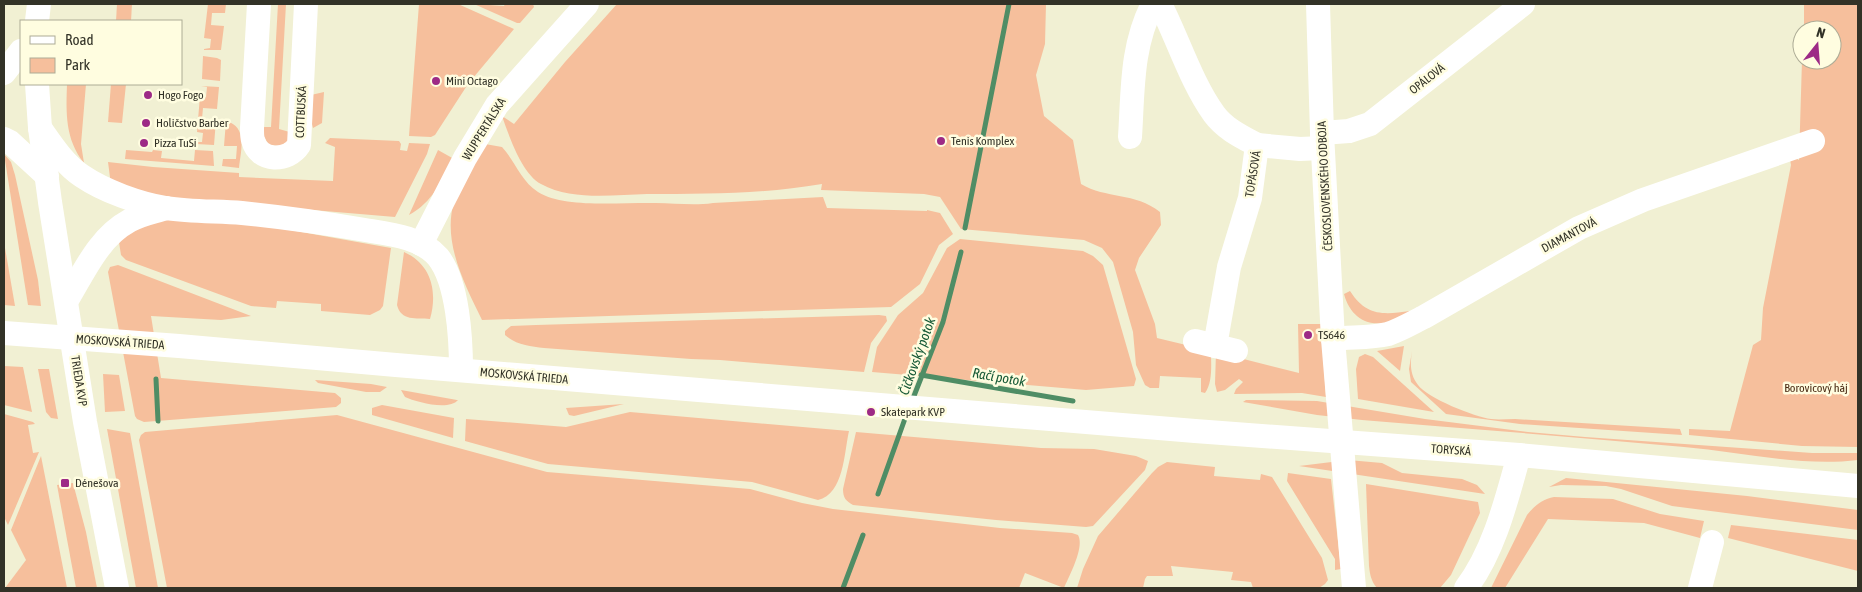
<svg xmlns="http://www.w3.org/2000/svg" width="1862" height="592" viewBox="0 0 1862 592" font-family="'Asap Condensed',sans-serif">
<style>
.green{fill:#f6bf9c}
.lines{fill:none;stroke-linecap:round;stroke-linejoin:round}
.stream{stroke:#4f8d65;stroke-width:5}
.minor{stroke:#fff;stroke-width:24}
.poi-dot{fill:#9d2a86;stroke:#fffde0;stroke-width:2}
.labels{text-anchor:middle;stroke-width:5;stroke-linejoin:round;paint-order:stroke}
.street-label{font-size:12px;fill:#323227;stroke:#fffde0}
.poi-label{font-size:12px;fill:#323227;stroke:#fffde0;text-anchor:start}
.park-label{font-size:12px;fill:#492912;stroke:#fffde0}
.water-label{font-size:14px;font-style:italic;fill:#175936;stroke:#fffde0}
</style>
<rect width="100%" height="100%" fill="#f1f0d3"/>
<!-- green -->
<g class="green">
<polygon points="117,4 132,4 131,21 116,21"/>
<polygon points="208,4 226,4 225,13 212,13 211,25 224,26 221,50 204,50 204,49 210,48 211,39 204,38"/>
<polygon points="278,4 286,4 279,129 293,133 291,141 279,146 269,145 258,127 271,127"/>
<polygon points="419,4 458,4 514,29 468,84 435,135 431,137 409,136"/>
<polygon points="474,4 504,6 505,4 533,4 534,7 520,23 517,23"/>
<path d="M617,4h429l-1,40 -9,31 8,41 29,24 8,44c25,15 54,8 79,28l1,13 -22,33 -4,12 20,54 2,14 54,13c0,13 2,31 -6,42l-4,-1v-14l-41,-2 -1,12h-9l-5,-3 -9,-20 -3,-33 -20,-70 -11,-14 -18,-8 -123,-11 -21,-32 -16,-3 -103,-4 1,-6c-58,10 -117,10 -175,10 -34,1 -75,7 -106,-10 -19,-10 -32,-48 -39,-68l12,8 51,-62z"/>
<polygon points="1804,4 1858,4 1858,447 1802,446 1689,435 1689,429 1730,431 1753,345 1761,340 1763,308 1791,165 1789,154 1799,160 1802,60 1832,60 1832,30 1804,30"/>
<polygon points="203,56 217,58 221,60 220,81 202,79"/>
<path d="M67,84h19l-5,60 3,19c-19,-24 -18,-50 -17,-79z"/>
<polygon points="111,84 126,84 122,123 108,122"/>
<polygon points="201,86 219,87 217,109 203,108 202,119 216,120 214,145 196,144 196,142 202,142 203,133 197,132 200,96 206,97 207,87"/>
<polygon points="324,92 322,123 313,128 312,124 311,95"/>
<path d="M226,121c22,6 15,29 13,47l-17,-2 1,-7h13l1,-13h-13z"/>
<polygon points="330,138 399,141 401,144 400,150 407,151 409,143 430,144 427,154 395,217 138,195 111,185 108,162 153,167 239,173 239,177 333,181 335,147 325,143"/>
<path d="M485,144l17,3c13,14 19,34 36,45 27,17 85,10 118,11 19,0 37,3 57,0l110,-6 4,11 100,3v-1l13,3 13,21 -14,11 -19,39 -29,23 -409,13c-17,-35 -40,-78 -28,-118 5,-16 23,-42 31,-58z"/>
<polygon points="126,150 152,152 153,150 162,151 161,158 194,161 195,150 213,151 214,166 125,159"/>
<path d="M438,150l16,9c-13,22 -21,43 -45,56z"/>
<polygon points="4,154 11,162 15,175 38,280 41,306 28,305"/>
<polygon points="161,217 262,225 391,248 383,306 380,310 370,315 321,311 321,304 277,301 276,308 251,306 126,260 121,255 118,236"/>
<polygon points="960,239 1083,251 1093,256 1103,265 1136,379 1134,386 1086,390 872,372 877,347 898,315 923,293 947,248"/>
<polygon points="4,242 15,306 4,305"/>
<path d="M404,252c27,12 34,39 26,67 -14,-1 -29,2 -33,-14z"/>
<polygon points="118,265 251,316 221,320 151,316 161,378 335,393 341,398 341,403 336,407 144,422 137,419 135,416 108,272 110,267"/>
<path d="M1350,291c16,25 33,24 60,20 -25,20 -57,17 -66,-17z"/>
<path d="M879,315l7,1 1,5 -16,22 -7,29 -144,-12 -29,-1 -147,-11c-14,-2 -28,-3 -39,-13v-4l6,-5 25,-1z"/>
<polygon points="1298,324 1321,324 1326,397 1302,393 1234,394 1236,389 1243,382 1239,379 1225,390 1217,392 1215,384 1216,352 1299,373"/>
<polygon points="1404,346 1400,371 1377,351"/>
<path d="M1412,351c-2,13 -2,24 6,34 9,13 57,32 73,34 8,1 16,0 24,0l165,10 2,6 -162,-11 -74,-10 -35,-32 -2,-13z"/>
<polygon points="1365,354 1373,357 1434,412 1358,399 1356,369 1359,357"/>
<polygon points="4,366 23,367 32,412 4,405"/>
<polygon points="38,369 49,369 58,419 51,418 46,412"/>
<polygon points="103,374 119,375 125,411 105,412"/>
<polygon points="315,380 371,384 387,387 380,392 366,392 318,383"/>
<path d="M401,390l56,10h1c-9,11 -42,2 -53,-3z"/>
<path d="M1246,400l71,1 108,18 103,13 57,5 227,16h46v7c-57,7 -116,-8 -174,-13 -107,-10 -214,-18 -322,-27l-45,-5 -74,-13z"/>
<polygon points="624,404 574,416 569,415 566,408"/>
<polygon points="382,405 454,418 453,438 372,415 372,408"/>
<path d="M630,412l219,19c-5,22 -5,63 -31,69l-66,-18 -204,-18 -83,-23 1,-22 100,8z"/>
<polygon points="4,414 33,422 35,424 28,425 33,453 39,452 8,525 4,517"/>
<path d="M337,415l210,57 203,17 52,14 31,6 167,19 72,5 6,2c7,12 -9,41 -14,53l-39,-15 -6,15h-852l-28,-148 2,-5 4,-3z"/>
<polygon points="107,429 130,433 158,588 136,588"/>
<path d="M856,432l185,16 53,1 42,7 12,5 -3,9 -52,56 -7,1 -90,-7 -143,-15c-7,-4 -10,-7 -10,-16z"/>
<polygon points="41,456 67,588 5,588 26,560 11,530"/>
<polygon points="1348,460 1382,463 1402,473 1462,479 1477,485 1485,494 1299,466"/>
<polygon points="1167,462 1215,467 1214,476 1260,480 1261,474 1272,477 1322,558 1328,580 1325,584 1319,588 1253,588 1251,582 1231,580 1233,572 1171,566 1173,576 1147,576 1145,579 1143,588 1077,588 1083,569 1098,536 1152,473 1158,467"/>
<polygon points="1288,473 1331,479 1341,569 1335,570 1335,559 1287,481"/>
<polygon points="1566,478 1747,496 1858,510 1858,530 1672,506 1621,489 1606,486 1561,485 1549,487"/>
<polygon points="73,483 86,532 97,588 76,588 57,485"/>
<path d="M1366,484l112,18 2,11 -29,62 -11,13h-63c-6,-7 -7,-13 -8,-22z"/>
<path d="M1554,497l59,2 47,15 44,7 -4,17 -56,-15 -96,-4 -43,69h-14l36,-73c8,-10 16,-16 27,-18z"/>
<polygon points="1731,525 1858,540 1858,571 1728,538"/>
</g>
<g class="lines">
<!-- stream -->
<g class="stream">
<polyline points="965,228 1009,4"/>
<polyline points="921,375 1073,401"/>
<polyline points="156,379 158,421"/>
<polyline points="912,401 943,322 961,252"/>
<polyline points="878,494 907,413"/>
<polyline points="843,588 863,535"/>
</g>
<!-- minor -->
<g class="minor">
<path d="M259,4l-7,124c0,4 0,9 1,12 6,23 35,22 46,5l7,-141"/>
<path d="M1160,4c18,35 31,78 54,110 11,15 28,23 43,31l-7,53 -21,69 -14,79"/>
<polyline points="1318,4 1322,133 1333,339 1354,588"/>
<polyline points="37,21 39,4"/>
<polyline points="4,73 21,51"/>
<polyline points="37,84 40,128 50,202 85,422 117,588"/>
<path d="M40,128c12,17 24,36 42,48 22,15 58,28 84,32 25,4 51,3 76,5 41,4 82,10 123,17 25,4 56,7 73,27 20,25 23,82 23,113"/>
<polyline points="1322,133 1349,131 1370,124 1523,4"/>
<path d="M1130,137c3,-46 1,-91 23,-133"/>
<polyline points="4,139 10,142 47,176"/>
<polyline points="1257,145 1300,149 1322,148"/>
<polyline points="421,244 465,158 497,105 587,4"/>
<path d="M67,300c17,-28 32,-63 62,-79 11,-7 25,-9 37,-13"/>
<polyline points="4,333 179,346 396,365 1195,431 1519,455 1858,486"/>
<path d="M1333,339c18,-2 38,-1 55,-5 12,-4 24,-11 36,-17l155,-89 64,-28 170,-59"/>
<polyline points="1195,341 1236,351"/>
<path d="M1466,588c28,-36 41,-90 53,-133"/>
<polyline points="1700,588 1712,542"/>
</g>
</g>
<!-- markers -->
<g class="poi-dot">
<circle cx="436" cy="81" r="5"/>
<circle cx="148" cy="95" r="5"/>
<circle cx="146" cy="123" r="5"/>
<circle cx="941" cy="141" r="5"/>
<circle cx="144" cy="143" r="5"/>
<circle cx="1308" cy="335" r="5"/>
<circle cx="871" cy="412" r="5"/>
<rect x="60" y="478" width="10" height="10" rx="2.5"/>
</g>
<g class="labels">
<!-- street labels -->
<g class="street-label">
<text transform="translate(1427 79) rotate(-38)" y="4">OPÁLOVÁ</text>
<text transform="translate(301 112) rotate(-87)" y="4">COTTBUSKÁ</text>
<text transform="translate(484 129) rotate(-58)" y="4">WUPPERTÁLSKA</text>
<text transform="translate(1253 174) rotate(-81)" y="4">TOPÁSOVÁ</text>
<text transform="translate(1325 186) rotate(-93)" y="4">ČESKOSLOVENSKÉHO ODBOJA</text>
<text transform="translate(1569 235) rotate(-28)" y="4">DIAMANTOVÁ</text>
<text transform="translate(120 342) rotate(4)" y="4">MOSKOVSKÁ TRIEDA</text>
<text transform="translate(524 376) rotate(5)" y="4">MOSKOVSKÁ TRIEDA</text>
<text transform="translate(79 381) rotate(81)" y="4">TRIEDA KVP</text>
<text transform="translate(1451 450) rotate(4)" y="4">TORYSKÁ</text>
</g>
<!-- poi labels -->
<g class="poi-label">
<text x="446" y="85">Mini Octago</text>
<text x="158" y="99">Hogo Fogo</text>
<text x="156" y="127">Holičstvo Barber</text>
<text x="951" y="145">Tenis Komplex</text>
<text x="154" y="147">Pizza TuSi</text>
<text x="1318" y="339">TS646</text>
<text x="881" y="416">Skatepark KVP</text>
<text x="75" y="487">Dénešova</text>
</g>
<!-- park labels -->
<g class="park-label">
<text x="1816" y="392">Borovicový háj</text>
</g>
<!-- water labels -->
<g class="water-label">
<text transform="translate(917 356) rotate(-70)" y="5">Čičkovský potok</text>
<text transform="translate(999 377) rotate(10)" y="5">Račí potok</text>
</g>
</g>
<!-- border -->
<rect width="1862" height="592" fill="none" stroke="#323227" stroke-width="10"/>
<!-- legend -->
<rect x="20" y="20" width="162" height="65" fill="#fffde0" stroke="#adac96"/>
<rect x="30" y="36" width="25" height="8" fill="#ffffff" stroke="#adac96"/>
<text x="65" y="45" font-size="15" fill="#323227">Road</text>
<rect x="30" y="58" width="25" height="15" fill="#f6bf9c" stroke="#adac96"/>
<text x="65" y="70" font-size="15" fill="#323227">Park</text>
<!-- north arrow -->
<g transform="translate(1817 45) rotate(17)"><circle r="24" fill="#fffde0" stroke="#adac96"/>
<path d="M0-4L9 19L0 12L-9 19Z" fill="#9d2a86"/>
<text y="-8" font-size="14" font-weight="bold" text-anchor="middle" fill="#323227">N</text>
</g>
</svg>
